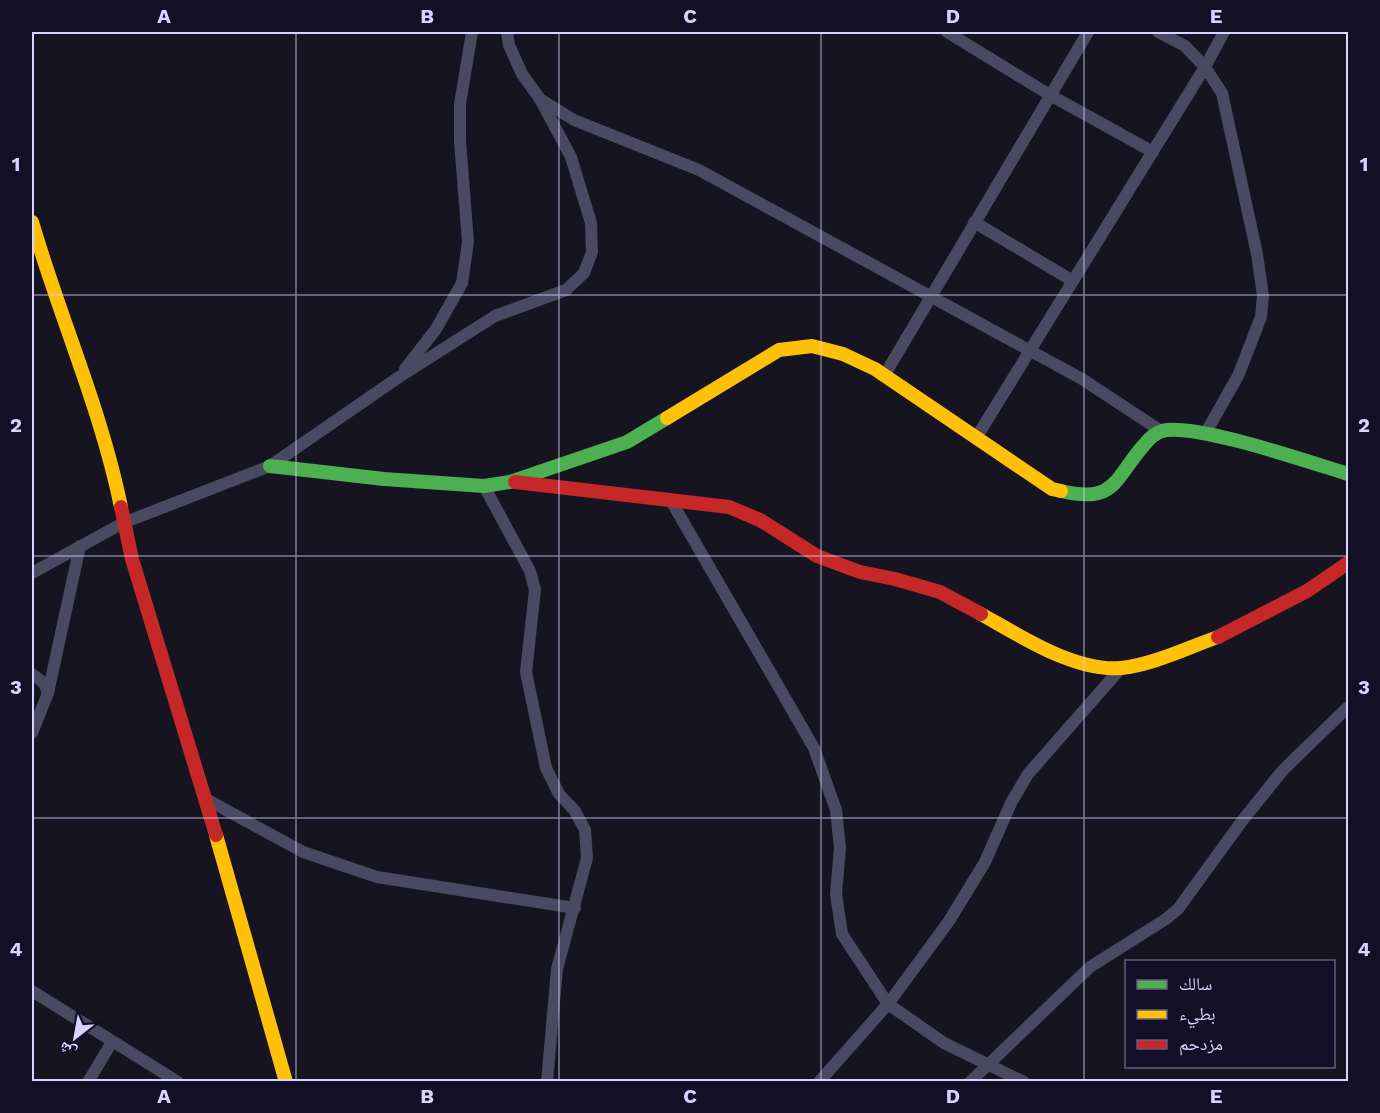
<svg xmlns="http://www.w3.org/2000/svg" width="1380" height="1113" viewBox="0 0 1380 1113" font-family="'Work Sans','Noto Naskh Arabic',sans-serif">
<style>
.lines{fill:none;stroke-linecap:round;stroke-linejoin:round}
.street{stroke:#4a4962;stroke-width:12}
.fast{stroke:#4caf50;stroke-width:14}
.slow{stroke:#ffc107;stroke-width:14}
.jam{stroke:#c62828;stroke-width:14}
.grid{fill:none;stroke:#d9d4ff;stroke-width:1.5;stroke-opacity:0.55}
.neatline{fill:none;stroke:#d9d4ff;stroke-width:2}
.grid-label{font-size:20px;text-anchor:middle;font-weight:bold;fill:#d9d4ff}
</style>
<rect width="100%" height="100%" fill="#161421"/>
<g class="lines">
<!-- street -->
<g class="street">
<polyline points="507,32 509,45 522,74 540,99 574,120 699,170 1082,379 1161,431"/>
<polyline points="947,32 1050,95 1153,152"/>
<polyline points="1158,32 1185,46 1205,67 1222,93 1257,254 1263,296 1261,317 1238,376 1205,434"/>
<polyline points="974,222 1073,281"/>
<polyline points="405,369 436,329 462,283 468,242 460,141 460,104 472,32"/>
<polyline points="884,376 1088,32"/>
<polyline points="976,438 1205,67 1224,32"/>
<polyline points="484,486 530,571 535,590 526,672 546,768 559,794 575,811 585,830 587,858 557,969 547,1082"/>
<polyline points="670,499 814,748 836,810 840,848 836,894 842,934 888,1004 944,1043 1024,1082"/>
<polyline points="32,573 123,523 270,466 399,377 495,316 566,290 584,273 592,252 591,223 571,157 540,99"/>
<polyline points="32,674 44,683 48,693"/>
<polyline points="32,733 48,693 80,546"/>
<polyline points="206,799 303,852 377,877 575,908"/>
<polyline points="32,991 178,1082"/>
<polyline points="88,1082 112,1042"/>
<polyline points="819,1082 888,1004 949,921 985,862 1011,803 1028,774 1121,668"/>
<polyline points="970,1082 1090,967 1166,919 1178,909 1242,821 1283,770 1348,707"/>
</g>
<!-- fast -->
<g class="fast">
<polyline points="270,466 384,479 484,486 510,482 627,442 667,418"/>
<path d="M1061,491c55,13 53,-12 83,-46 4,-5 11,-12 18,-14 31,-9 150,32 186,43"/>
</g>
<!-- slow -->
<g class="slow">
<path d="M32,222c28,96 69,187 89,285"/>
<polyline points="667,418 779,350 812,346 843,354 875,369 1052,489 1061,491"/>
<path d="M981,614c39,22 94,58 140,54 31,-3 68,-21 97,-31"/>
<polyline points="216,835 286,1082"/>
</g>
<!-- jam -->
<g class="jam">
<polyline points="515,482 729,507 760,520 817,556 860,572 895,579 940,592 981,614"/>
<polyline points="121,507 132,559 216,835"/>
<polyline points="1218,637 1307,591 1348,563"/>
</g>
</g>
<!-- grid -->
<path class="grid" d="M296,32v1050M559,32v1050M821,32v1050M1084,32v1050M32,295h1316M32,556h1316M32,818h1316"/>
<!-- border -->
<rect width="1380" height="1113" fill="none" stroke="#130f26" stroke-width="66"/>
<!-- legend -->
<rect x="1125" y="960" width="210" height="108" fill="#130f26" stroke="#625e7d" stroke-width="1.5"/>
<rect x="1137" y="980" width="30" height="9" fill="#4caf50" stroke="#625e7d" stroke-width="1.5"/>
<text x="1179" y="990" font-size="18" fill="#d9d4ff">سالك</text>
<rect x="1137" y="1010" width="30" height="9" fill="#ffc107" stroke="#625e7d" stroke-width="1.5"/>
<text x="1179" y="1020" font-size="18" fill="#d9d4ff">بطيء</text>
<rect x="1137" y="1040" width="30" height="9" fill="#c62828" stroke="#625e7d" stroke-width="1.5"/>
<text x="1179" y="1050" font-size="18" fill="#d9d4ff">مزدحم</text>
<!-- north arrow -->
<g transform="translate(75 1038) rotate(211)" stroke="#130f26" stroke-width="4.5" paint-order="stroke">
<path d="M0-4.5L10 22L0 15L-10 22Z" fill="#d9d4ff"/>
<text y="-9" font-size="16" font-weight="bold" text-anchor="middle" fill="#d9d4ff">ش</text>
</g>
<rect x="33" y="33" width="1314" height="1047" class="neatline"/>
<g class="grid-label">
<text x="164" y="23">A</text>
<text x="427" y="23">B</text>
<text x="690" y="23">C</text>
<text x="953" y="23">D</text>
<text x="1216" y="23">E</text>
<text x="16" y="171">1</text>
<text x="1364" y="171">1</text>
<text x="16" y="432">2</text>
<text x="1364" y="432">2</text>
<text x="16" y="694">3</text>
<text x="1364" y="694">3</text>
<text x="16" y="956">4</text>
<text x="1364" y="956">4</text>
<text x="164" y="1103">A</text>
<text x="427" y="1103">B</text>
<text x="690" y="1103">C</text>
<text x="953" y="1103">D</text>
<text x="1216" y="1103">E</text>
</g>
</svg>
